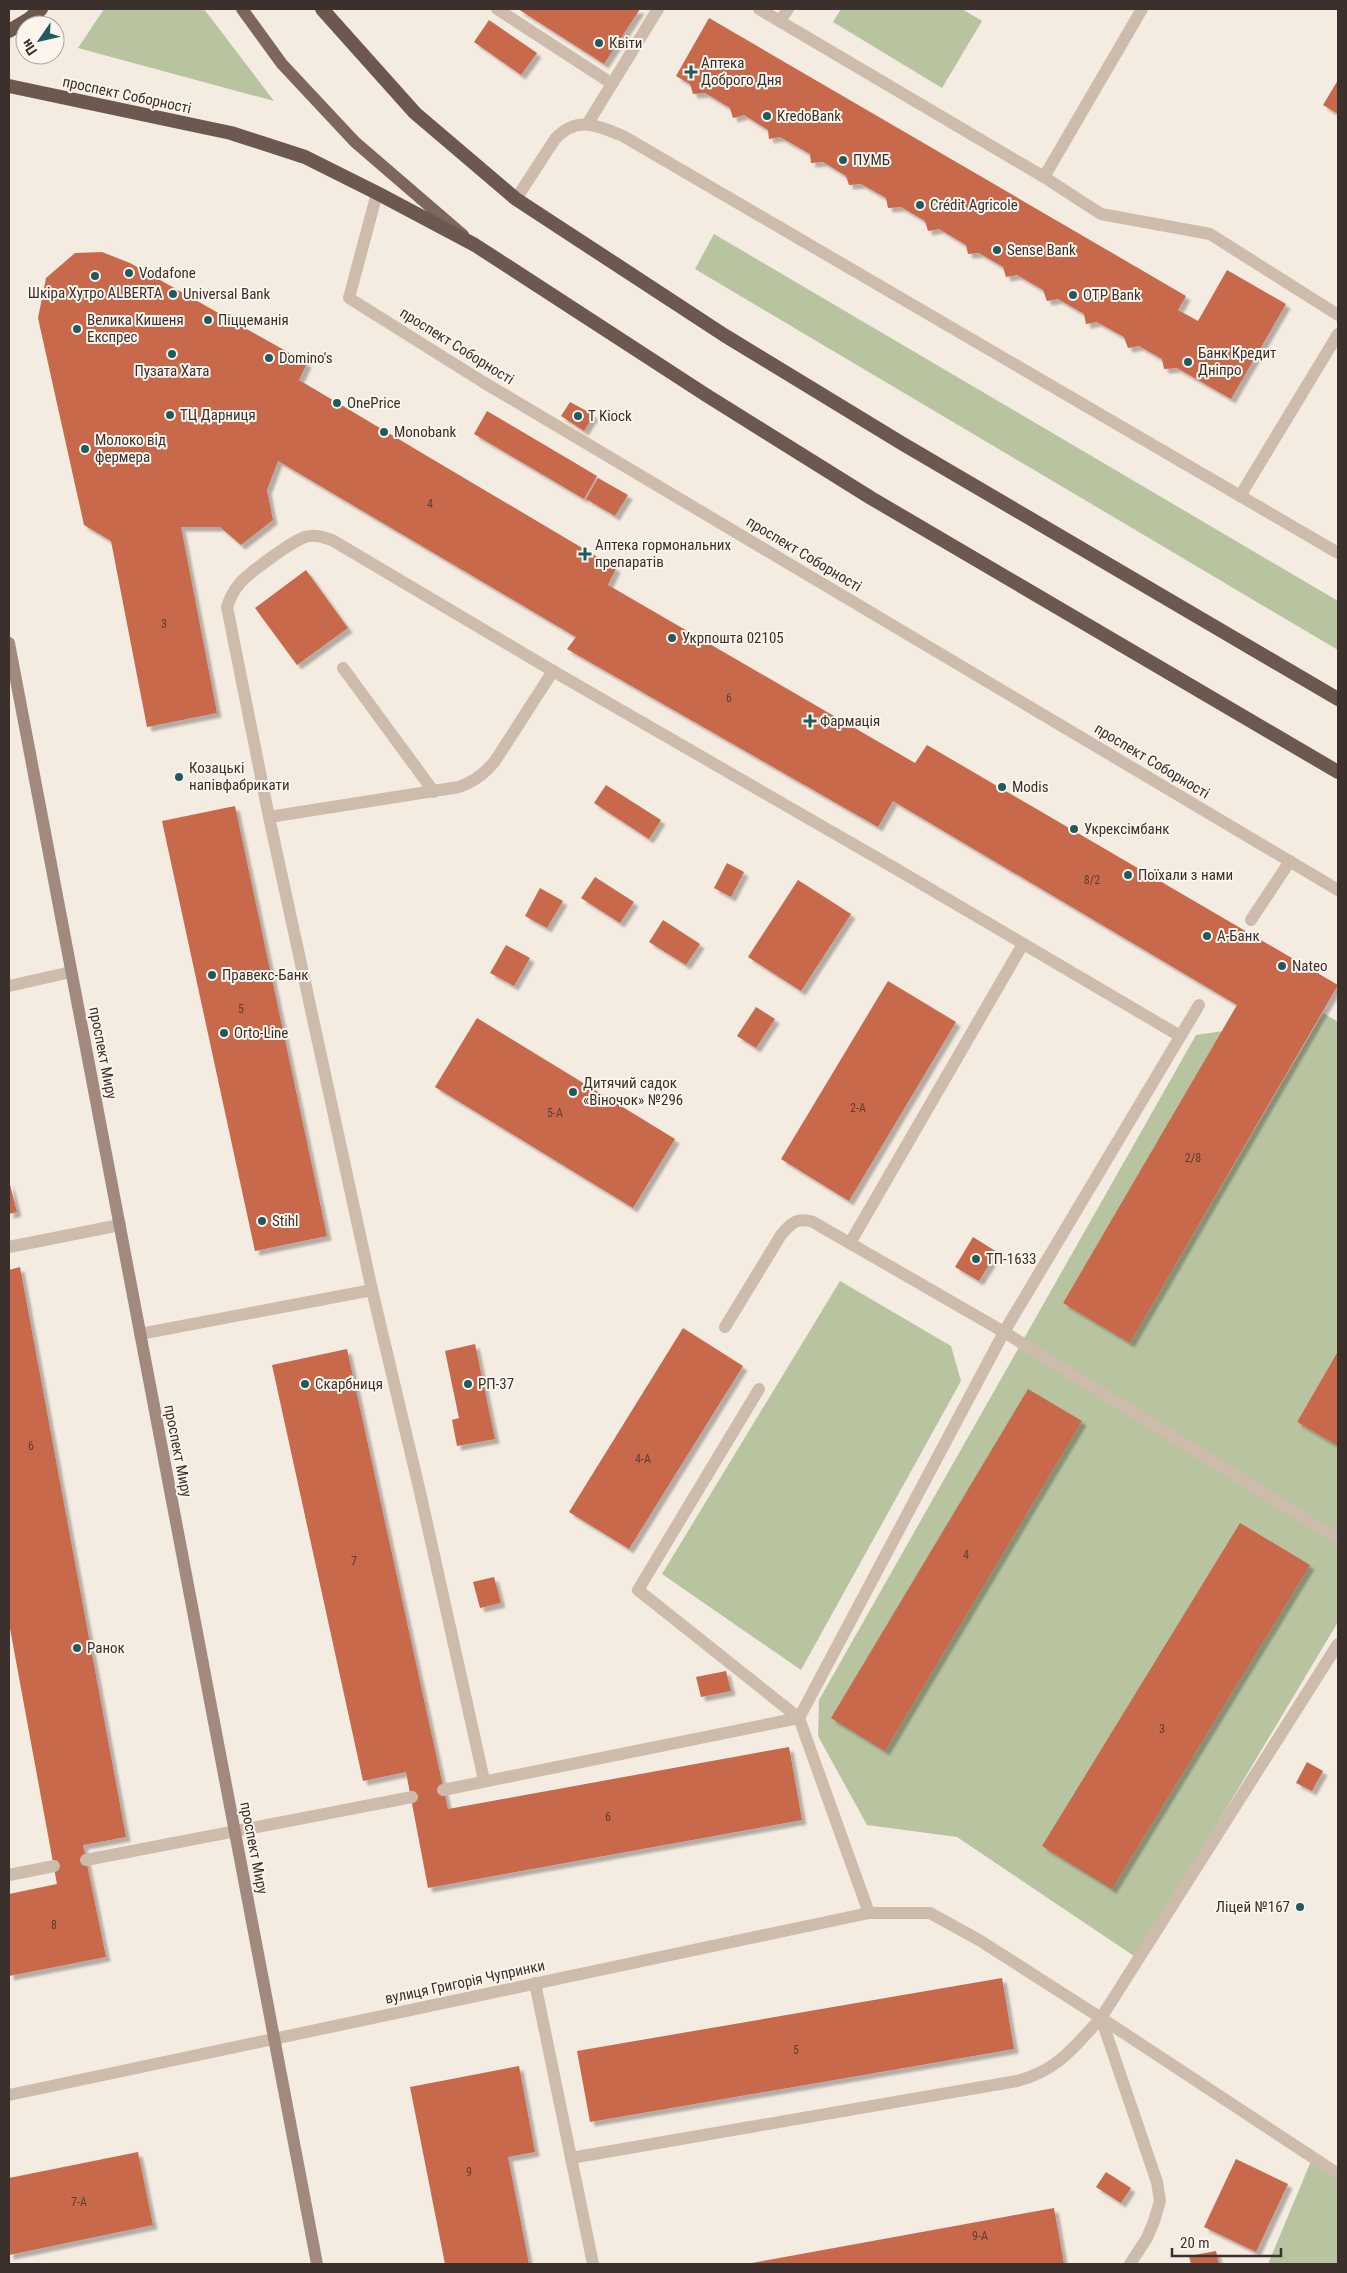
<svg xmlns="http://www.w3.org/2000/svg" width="1347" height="2273" viewBox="0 0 1347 2273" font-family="'Roboto Condensed',sans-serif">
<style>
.green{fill:#b8c4a0}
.building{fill:#c8694b;filter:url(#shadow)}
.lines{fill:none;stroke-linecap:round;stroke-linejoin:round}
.service{stroke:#cdbbac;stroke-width:12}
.minor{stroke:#cdbbac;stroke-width:12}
.secondary{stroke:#a18a7d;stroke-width:12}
.primary{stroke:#7d675c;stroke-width:12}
.trunk{stroke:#6c584f;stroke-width:14}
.poi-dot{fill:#1f5a5e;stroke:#fbf5ee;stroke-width:2}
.labels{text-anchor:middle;stroke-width:4;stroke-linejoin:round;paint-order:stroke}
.number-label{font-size:12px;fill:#5e3e33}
.poi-label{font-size:15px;fill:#3b302b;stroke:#fbf5ee;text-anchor:start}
.street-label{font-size:15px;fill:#3b302b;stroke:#fbf5ee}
</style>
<defs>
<filter id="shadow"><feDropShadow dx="4.5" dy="4.5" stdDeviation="1" flood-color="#0004"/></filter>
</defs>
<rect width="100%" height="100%" fill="#f4ebe1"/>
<!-- green -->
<g class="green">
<polygon points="104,9 204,9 274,101 78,48"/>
<polygon points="841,9 962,9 982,21 942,88 833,22"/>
<polygon points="714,234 1338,601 1338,650 695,269"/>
<polygon points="1323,1013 1338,1022 1338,1351 1297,1422 1338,1446 1338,1622 1137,1958 957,1837 867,1825 818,1736 819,1700 1196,1035 1223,1031 1063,1303 1130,1342"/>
<polygon points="840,1281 951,1346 961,1381 801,1670 662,1574"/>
<polygon points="1314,2154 1338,2169 1338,2264 1268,2264"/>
</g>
<!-- building -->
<g class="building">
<polygon points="518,9 640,9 604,64"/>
<polygon points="709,18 1186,296 1178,310 1198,321 1227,270 1286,304 1231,399 1177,368 1164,369 1162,359 1139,346 1128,348 1124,337 1097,322 1086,324 1084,314 1058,299 1047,301 1043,290 1017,275 1006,277 1003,267 979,253 968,254 966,245 939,229 928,231 925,221 901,207 888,208 886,198 861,184 849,185 846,176 823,162 811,163 810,154 780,137 769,139 768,130 744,115 733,118 730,108 705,93 693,94 690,84 676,76"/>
<polygon points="489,20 537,53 521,75 474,42"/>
<polygon points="1338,80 1338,114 1323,105"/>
<polygon points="102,252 130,263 307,363 299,380 616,568 608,585 915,763 927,745 1338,985 1130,1343 1063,1303 1237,1005 893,801 878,827 567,649 576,637 278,461 267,490 273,520 241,545 220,527 181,527 217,713 147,727 111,541 84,525 38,318 46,278 75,253"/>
<polygon points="570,402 594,415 584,431 561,416"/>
<polygon points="487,411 597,476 584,499 474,434"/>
<polygon points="598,478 628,495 615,516 586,499"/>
<polygon points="306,570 348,628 297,665 255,608"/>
<polygon points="606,785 661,820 649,839 594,803"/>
<polygon points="235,806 327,1236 255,1251 162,821"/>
<polygon points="727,863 744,872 731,897 714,888"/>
<polygon points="595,877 634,902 620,923 581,898"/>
<polygon points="798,880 851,914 801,991 748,957"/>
<polygon points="540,888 563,901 547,928 525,916"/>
<polygon points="663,920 700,944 686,965 649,942"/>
<polygon points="506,945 530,958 514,986 490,973"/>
<polygon points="888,981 956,1022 849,1201 781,1159"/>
<polygon points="756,1007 775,1019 756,1048 737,1036"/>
<polygon points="477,1018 675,1139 633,1208 435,1087"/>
<polygon points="9,1181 17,1212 9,1214"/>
<polygon points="973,1237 997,1252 979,1281 955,1267"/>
<polygon points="20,1267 126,1837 83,1845 106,1957 9,1976 9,1894 57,1884 9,1623 9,1270"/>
<polygon points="683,1328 743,1366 629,1549 569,1512"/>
<polygon points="475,1344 495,1439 457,1446 452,1420 459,1418 445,1351"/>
<polygon points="347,1349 448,1809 789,1747 802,1820 428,1888 406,1772 363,1781 272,1365"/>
<polygon points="1338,1351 1338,1446 1297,1422"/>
<polygon points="1028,1389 1082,1421 885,1751 831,1718"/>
<polygon points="1240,1523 1310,1565 1112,1889 1042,1846"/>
<polygon points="494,1577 501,1603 480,1608 473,1582"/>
<polygon points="726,1671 731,1691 701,1697 696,1677"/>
<polygon points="1307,1762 1323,1771 1312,1791 1296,1783"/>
<polygon points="1002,1978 1014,2049 590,2122 577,2051"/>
<polygon points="519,2066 535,2152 508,2157 529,2264 445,2264 410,2087"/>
<polygon points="138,2152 153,2225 9,2255 9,2178"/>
<polygon points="1236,2159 1288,2184 1256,2252 1204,2227"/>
<polygon points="1106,2172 1131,2188 1121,2203 1096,2187"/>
<polygon points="1054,2208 1064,2264 752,2264 752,2263"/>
<polygon points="1216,2251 1219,2264 1191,2264 1189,2256"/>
</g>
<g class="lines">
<!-- service -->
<g class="service">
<polyline points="497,9 611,83"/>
<polyline points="759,9 1044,177 1101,214 1210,234 1338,315"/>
<polyline points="780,21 788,9"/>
<polyline points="588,123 658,9"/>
<polyline points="1044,177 1142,9"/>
<polyline points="1240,496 1338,334"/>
<polyline points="343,668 434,792"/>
<path d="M269,817l190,-30c16,-6 25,-13 36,-26l58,-90 345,199 282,166"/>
<polyline points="1251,920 1290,861"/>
<polyline points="9,986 71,972"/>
<polyline points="850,1243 1023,944"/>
<polyline points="9,1247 120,1225"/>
<path d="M725,1327l56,-92c10,-12 16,-18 32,-13l191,110 334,207"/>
<polyline points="140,1334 372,1290"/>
<polyline points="759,1389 638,1590 799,1718 869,1913"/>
<polyline points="799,1718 1004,1332 1199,1005"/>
<path d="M484,1780l-64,-288 -48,-202 -103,-473 -42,-210c3,-9 7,-17 13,-24 10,-11 51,-41 65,-46 9,-3 18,0 27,3l221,131"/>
<polyline points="443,1790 799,1718"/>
<polyline points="86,1860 412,1797"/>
<polyline points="9,1875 54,1866"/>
<polyline points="535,1983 593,2264"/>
<polyline points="1101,2018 1338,2174"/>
<polyline points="1101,2018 1157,2182 1160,2201 1154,2221 1147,2238 1130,2264"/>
<path d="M571,2158l446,-77c41,-11 56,-33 84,-63l237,-374"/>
</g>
<!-- minor -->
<g class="minor">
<polyline points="377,193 349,298 483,382 1338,890"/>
<path d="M516,199l39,-60c23,-24 42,-13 68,-3l715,417"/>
<polyline points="9,2095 869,1913 930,1913 979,1940 1101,2018"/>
</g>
<!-- secondary -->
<polyline class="secondary" points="9,643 317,2264"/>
<!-- primary -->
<polyline class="primary" points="242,9 282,64 355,142 463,235"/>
<!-- trunk -->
<g class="trunk">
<polyline points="322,9 415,113 516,199 724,335 903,444 1338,699"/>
<polyline points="9,31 29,19 41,9"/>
<polyline points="9,86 231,133 305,157 377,193 475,245 706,395 871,498 1338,772"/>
</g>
</g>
<!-- markers -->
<g class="poi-dot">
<circle cx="599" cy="43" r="5"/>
<path d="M688.5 64.5h5v5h5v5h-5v5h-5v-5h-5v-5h5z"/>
<circle cx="767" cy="116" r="5"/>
<circle cx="843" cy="160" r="5"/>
<circle cx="920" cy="205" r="5"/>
<circle cx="997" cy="250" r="5"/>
<circle cx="129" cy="273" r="5"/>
<circle cx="95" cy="276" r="5"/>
<circle cx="173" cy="294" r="5"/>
<circle cx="1073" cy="295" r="5"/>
<circle cx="208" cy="320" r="5"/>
<circle cx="77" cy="329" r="5"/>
<circle cx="172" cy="354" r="5"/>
<circle cx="269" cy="358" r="5"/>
<circle cx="1188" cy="362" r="5"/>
<circle cx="337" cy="403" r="5"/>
<circle cx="170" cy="415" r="5"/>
<circle cx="578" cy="416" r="5"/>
<circle cx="384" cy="432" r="5"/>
<circle cx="85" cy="449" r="5"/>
<path d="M582.5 546.5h5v5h5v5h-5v5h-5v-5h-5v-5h5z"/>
<circle cx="672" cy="638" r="5"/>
<path d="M807.5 713.5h5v5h5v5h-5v5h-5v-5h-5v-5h5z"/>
<circle cx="179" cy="777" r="5"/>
<circle cx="1002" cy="787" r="5"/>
<circle cx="1074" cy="829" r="5"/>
<circle cx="1128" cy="875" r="5"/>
<circle cx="1207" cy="936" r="5"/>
<circle cx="1282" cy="966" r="5"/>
<circle cx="212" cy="975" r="5"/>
<circle cx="224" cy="1033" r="5"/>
<circle cx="573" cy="1092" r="5"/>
<circle cx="262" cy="1221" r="5"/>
<circle cx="976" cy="1259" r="5"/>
<circle cx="305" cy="1384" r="5"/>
<circle cx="468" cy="1384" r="5"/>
<circle cx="77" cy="1648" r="5"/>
<circle cx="1300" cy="1907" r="5"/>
</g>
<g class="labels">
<!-- number labels -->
<g class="number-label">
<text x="430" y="508">4</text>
<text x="164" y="628">3</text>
<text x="729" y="702">6</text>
<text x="1092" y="884">8/2</text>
<text x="241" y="1013">5</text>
<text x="858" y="1112">2-А</text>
<text x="555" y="1117">5-А</text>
<text x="1193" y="1162">2/8</text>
<text x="31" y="1450">6</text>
<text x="643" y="1463">4-А</text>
<text x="966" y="1559">4</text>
<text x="354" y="1565">7</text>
<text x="1162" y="1733">3</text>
<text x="608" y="1821">6</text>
<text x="54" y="1929">8</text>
<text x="796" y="2054">5</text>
<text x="469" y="2176">9</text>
<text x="79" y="2206">7-А</text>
<text x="980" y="2240">9-А</text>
</g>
<!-- poi labels -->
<g class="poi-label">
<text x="609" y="48">Квіти</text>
<text x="701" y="68">Аптека<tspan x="701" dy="17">Доброго Дня</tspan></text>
<text x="777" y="121">KredoBank</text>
<text x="853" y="165">ПУМБ</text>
<text x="930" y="210">Crédit Agricole</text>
<text x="1007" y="255">Sense Bank</text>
<text x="139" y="278">Vodafone</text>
<text x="95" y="298" text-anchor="middle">Шкіра Хутро ALBERTA</text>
<text x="183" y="299">Universal Bank</text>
<text x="1083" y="300">OTP Bank</text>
<text x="87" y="325">Велика Кишеня<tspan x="87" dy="17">Експрес</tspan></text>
<text x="218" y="325">Піццеманія</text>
<text x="1198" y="358">Банк Кредит<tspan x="1198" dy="17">Дніпро</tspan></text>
<text x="279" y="363">Domino's</text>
<text x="172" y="376" text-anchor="middle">Пузата Хата</text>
<text x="347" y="408">OnePrice</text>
<text x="180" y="420">ТЦ Дарниця</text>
<text x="588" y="421">T Kiock</text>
<text x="394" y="437">Monobank</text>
<text x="95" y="445">Молоко від<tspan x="95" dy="17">фермера</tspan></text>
<text x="595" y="550">Аптека гормональних<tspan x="595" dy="17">препаратів</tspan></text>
<text x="682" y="643">Укрпошта 02105</text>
<text x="820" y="726">Фармація</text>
<text x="189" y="773">Козацькі<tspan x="189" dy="17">напівфабрикати</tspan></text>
<text x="1012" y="792">Modis</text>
<text x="1084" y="834">Укрексімбанк</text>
<text x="1138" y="880">Поїхали з нами</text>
<text x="1217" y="941">А-Банк</text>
<text x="1292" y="971">Nateo</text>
<text x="222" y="980">Правекс-Банк</text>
<text x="234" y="1038">Orto-Line</text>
<text x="583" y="1088">Дитячий садок<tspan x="583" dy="17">«Віночок» №296</tspan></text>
<text x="272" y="1226">Stihl</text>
<text x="986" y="1264">ТП-1633</text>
<text x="315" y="1389">Скарбниця</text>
<text x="478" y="1389">РП-37</text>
<text x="87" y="1653">Ранок</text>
<text x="1290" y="1912" text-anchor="end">Ліцей №167</text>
</g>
<!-- street labels -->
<g class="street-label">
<text transform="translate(127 95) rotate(12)" y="5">проспект Соборності</text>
<text transform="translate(457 346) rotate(32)" y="5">проспект Соборності</text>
<text transform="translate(804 554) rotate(31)" y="5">проспект Соборності</text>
<text transform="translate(1152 761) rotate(31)" y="5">проспект Соборності</text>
<text transform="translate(103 1053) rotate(79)" y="5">проспект Миру</text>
<text transform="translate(178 1451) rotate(79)" y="5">проспект Миру</text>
<text transform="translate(254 1848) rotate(79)" y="5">проспект Миру</text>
<text transform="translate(465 1982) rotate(-12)" y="5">вулиця Григорія Чупринки</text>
</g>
</g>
<!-- border -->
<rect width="1347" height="2273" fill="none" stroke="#3b302b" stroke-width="20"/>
<!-- north arrow -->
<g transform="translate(40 40) rotate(236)"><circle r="24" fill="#fbf5ee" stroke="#aea6a0"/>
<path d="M0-4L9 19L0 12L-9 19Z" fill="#1f5a5e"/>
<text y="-8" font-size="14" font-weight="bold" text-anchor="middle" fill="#3b302b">Пн</text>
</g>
<!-- scale -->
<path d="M1172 2248v8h109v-8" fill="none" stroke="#3b302b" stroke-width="2.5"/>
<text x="1180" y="2248" font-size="15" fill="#3b302b" stroke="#fbf5ee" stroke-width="4" paint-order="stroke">20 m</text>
</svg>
